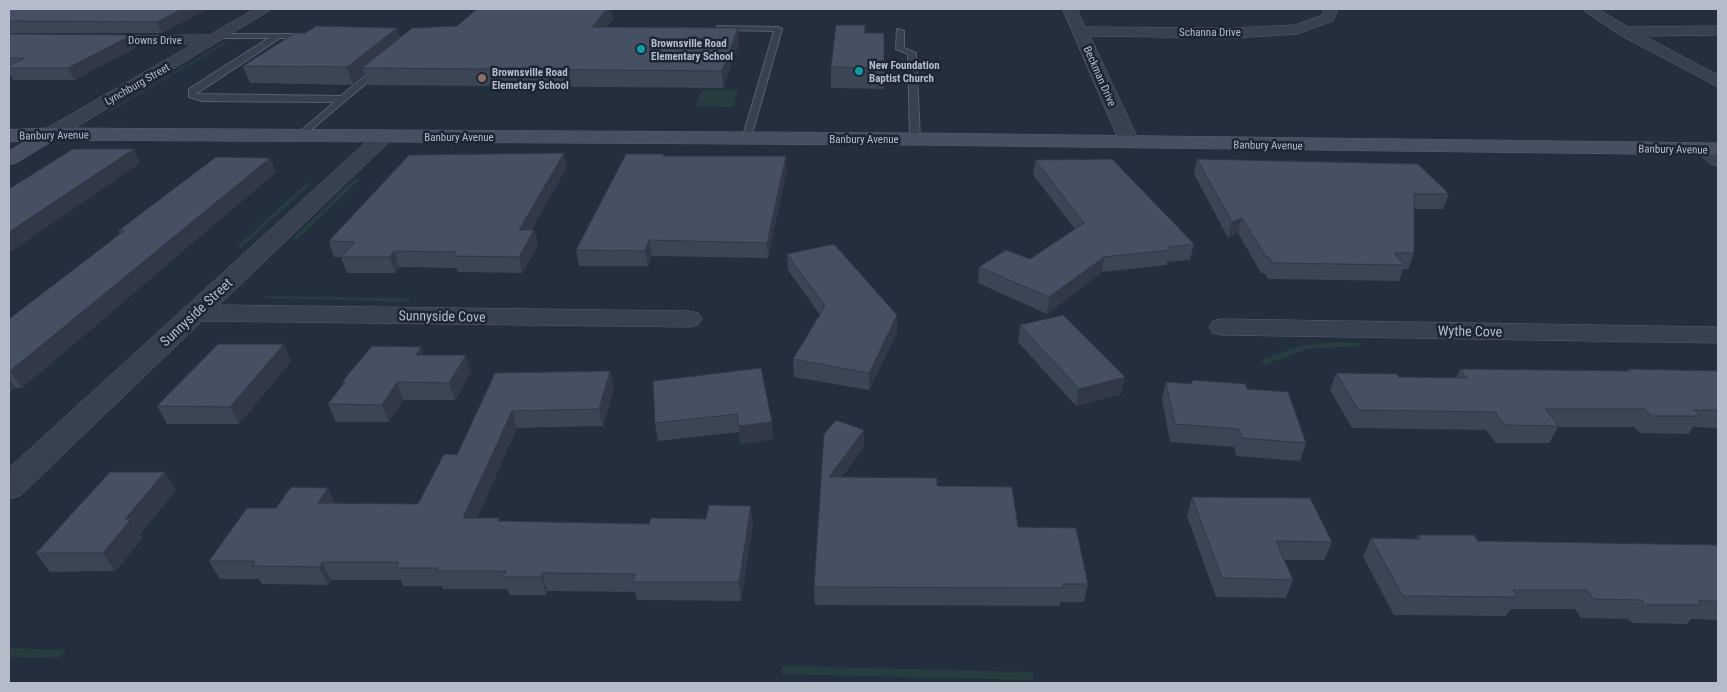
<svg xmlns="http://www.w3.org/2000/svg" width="1727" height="692" viewBox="0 0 1727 692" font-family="'Roboto Condensed',sans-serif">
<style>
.green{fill:#263c3f}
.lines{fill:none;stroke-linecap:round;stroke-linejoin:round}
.lane-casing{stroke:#565f6c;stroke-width:2}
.street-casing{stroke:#565f6c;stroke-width:1}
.secondary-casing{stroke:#565f6c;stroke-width:1}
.lane{fill:#38414e;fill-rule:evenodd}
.street{fill:#38414e;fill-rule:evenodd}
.secondary{fill:#465061;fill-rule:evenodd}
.wall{fill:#3b4654}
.shaded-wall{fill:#303945}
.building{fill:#455162;stroke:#303945}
.culture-dot{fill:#0f9aa8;stroke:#1d2633;stroke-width:2}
.education-dot{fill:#8d6e63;stroke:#1d2633;stroke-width:2}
.labels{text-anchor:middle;stroke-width:5;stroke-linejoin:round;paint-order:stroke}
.far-street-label{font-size:11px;fill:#b4bcc9;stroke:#1d2633}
.far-poi-label{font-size:11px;font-weight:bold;fill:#b4bcc9;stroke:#1d2633;text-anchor:start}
.street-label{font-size:14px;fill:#b4bcc9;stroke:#1d2633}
</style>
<rect width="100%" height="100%" fill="#242f3e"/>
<!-- green -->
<g class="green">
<polygon points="225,42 229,42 106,114 111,109"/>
<polygon points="702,90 738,90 733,107 695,106"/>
<polygon points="354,179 360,179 298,239 292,239"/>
<polygon points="307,183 312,183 242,247 236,247"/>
<polygon points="267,296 410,298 408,302 265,298"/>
<polygon points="1333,342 1358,343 1360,346 1307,349 1264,365 1261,360 1300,346"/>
<polygon points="9,648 66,650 59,658 9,657"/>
<polygon points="782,666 1033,672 1033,680 781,674"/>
</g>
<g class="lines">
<defs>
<g id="lane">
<polygon points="717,26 778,27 782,29 750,141 742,139 774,31 720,30 717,30"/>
<polygon points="897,29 904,31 904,48 916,53 920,139 915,142 910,139 908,54 896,49"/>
<polygon points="219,34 309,34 313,36 309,38 280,38 196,94 341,96 376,67 383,69 300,139 295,136 297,134 335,102 202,101 189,97 189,89 269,38 216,38 215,36"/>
</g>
<g id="street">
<polygon points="255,9 272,9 58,138 44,138 41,134 44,130 193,44 95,44 87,39 90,36 209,35"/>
<polygon points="1063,9 1077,9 1085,27 1233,28 1295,25 1322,15 1324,9 1338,9 1333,21 1297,34 1233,38 1090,36 1140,143 1137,147 1123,147 1120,143"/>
<polygon points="1582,9 1598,9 1628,27 1718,26 1718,35 1644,36 1718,75 1718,87 1620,35"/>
<polygon points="383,131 390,133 393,137 390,141 219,305 689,311 698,313 702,319 698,325 689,327 202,321 21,495 9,499 9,468 376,133"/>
<polygon points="1703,143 1718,151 1718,166 1711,164 1693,149 1696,145"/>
<polygon points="1222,319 1718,327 1718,343 1222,335 1213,333 1209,327 1213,321"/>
</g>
<polygon id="secondary" points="51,128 915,133 1718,143 1718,155 915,145 54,140 16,163 9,165 9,151 25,141 9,142 9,130"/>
</defs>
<!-- lane casing -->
<use href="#lane" class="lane-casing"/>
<!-- street casing -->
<use href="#street" class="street-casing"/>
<!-- secondary casing -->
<use href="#secondary" class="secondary-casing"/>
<!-- lane -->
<use href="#lane" class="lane"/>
<!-- street -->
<use href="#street" class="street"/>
<!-- secondary -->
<use href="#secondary" class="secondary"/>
</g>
<!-- wall -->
<g class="wall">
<polygon points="9,9 207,9 162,33 9,33"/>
<polygon points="613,19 607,27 739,44 723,88 367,85 364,75 353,85 250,83 243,66 305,33 397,28 400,37"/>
<polygon points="865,33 884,33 884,89 831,88 831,67"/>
<polygon points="9,34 132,35 137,47 74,80 13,80 9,73"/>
<polygon points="665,156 787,170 768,258 652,256 648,266 579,266 576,250"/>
<polygon points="270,158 276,172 22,388 15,388 9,393 9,319 120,234 118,231"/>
<polygon points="1197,159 1449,194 1443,209 1414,209 1414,253 1408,269 1403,269 1399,281 1268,279 1264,273 1261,273 1238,233 1228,238 1194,174"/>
<polygon points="1035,160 1194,244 1190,260 1167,262 1167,265 1102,272 1047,314 978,283 979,267 1030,259 1075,229 1033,175"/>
<polygon points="567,167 531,230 534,230 538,245 522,273 458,272 456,268 399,267 395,273 347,273 341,257 334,257 329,241"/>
<polygon points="787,254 897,315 897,332 869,390 794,377 793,359 820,315 788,270"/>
<polygon points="1020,325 1125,377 1121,394 1076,406 1018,342"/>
<polygon points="284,344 291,361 239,424 167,424 157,406"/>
<polygon points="424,355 471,372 455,400 403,400 389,422 336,422 328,404 343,384 342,382"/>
<polygon points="761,368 773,439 741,444 739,432 658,441 655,423"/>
<polygon points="1460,369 1627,371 1628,369 1718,371 1718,428 1693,427 1689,434 1640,433 1634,427 1558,427 1549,443 1496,443 1486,430 1352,428 1330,390 1336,373 1399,377 1456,378"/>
<polygon points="610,371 614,388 603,426 517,428 477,518 501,521 649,524 753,524 741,601 637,600 635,592 547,591 546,595 509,595 508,589 443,589 442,586 403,586 401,580 331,580 328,585 262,584 259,579 220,579 209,561 276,508 335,504 418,504 457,455 495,373"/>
<polygon points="1192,380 1247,389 1306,443 1300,461 1236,456 1234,447 1170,442 1162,399 1166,382 1191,384"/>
<polygon points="864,430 864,447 842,477 937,486 1018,527 1088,584 1084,602 1060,602 1060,606 815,605 814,587 824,434"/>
<polygon points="176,490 140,534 143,538 115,571 50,572 36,553"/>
<polygon points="1192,497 1332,542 1324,560 1284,560 1293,580 1286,598 1216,597 1187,516"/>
<polygon points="1418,535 1478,541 1718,545 1718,620 1691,619 1687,624 1632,623 1628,619 1581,618 1575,609 1511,609 1506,616 1394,615 1363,557 1371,538 1416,539"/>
</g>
<!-- shaded-wall -->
<g class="shaded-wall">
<polygon points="182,9 207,9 162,33 157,22"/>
<polygon points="607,9 611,9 613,19 595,43 592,27"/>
<polygon points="397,28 402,44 362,68 364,75 353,85 347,67"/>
<polygon points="738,28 739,44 723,88 722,71"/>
<polygon points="132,35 137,47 74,80 68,68"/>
<polygon points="134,149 140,163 11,252 9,249 9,232"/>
<polygon points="564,153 567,167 522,245 519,230"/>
<polygon points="786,156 787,170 768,258 767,243"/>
<polygon points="270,158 276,172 22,388 10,371"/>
<polygon points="1242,218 1238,233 1228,238 1232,222"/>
<polygon points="534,230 538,245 522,273 519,257"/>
<polygon points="649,240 652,256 648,266 645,251"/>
<polygon points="394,251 399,267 395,273 390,257"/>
<polygon points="1104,257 1102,272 1047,314 1049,297"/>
<polygon points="897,315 897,332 869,390 869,373"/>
<polygon points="284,344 291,361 239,424 230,407"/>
<polygon points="421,347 427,364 416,355"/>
<polygon points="466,355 471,372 455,400 449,383"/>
<polygon points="610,371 614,388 603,426 599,409"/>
<polygon points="1125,377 1121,394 1076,406 1079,389"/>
<polygon points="9,379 15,388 9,393"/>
<polygon points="397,382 403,400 389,422 382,405"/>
<polygon points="512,411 517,428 469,535 463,518"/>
<polygon points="772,422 773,439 741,444 739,426"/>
<polygon points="864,430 864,447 829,494 829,477"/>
<polygon points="165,472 176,490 140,534 143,538 115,571 103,553 125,519"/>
<polygon points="328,488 336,505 318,503"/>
<polygon points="751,506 753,524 741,601 739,582"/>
<polygon points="322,562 331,580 328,585 319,567"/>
<polygon points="542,573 547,591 546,595 541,577"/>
</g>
<!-- building -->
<g class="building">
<polygon points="9,9 182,9 157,22 9,21"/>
<polygon points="477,9 607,9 592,27 738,28 722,71 362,68 412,28 457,26"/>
<polygon points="836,25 865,25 865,33 884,33 884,68 831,67"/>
<polygon points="316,26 397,28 347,67 243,66 295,33 305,33"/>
<polygon points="9,34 132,35 68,68 9,68 9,66 25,58 9,58"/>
<polygon points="73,149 134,149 9,232 9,189"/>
<polygon points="564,153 519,230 534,230 519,257 453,256 456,252 394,251 390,257 341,257 355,242 329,241 409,155"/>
<polygon points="626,154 664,154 663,156 786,156 767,243 649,240 645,251 576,250"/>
<polygon points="216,157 270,158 10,371 9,371 9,319 124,231 118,231"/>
<polygon points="1112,159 1194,244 1168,247 1170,250 1104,257 1049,297 979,267 1006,250 1030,259 1084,223 1035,160"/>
<polygon points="1197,159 1418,164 1449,194 1414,194 1414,253 1394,253 1405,265 1273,263 1269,257 1266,257 1242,218 1232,222"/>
<polygon points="834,244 897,315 869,373 793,359 825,306 787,254"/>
<polygon points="1063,315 1125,377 1079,389 1020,325"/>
<polygon points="218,344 284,344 230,407 157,406"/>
<polygon points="372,346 421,347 416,355 466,355 449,383 397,382 382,405 328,404 345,382 342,382"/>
<polygon points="761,368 772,422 739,426 737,414 655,423 653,381"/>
<polygon points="1460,369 1630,371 1628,369 1718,371 1718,410 1694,410 1701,416 1651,416 1645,409 1545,409 1559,426 1505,425 1495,412 1359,410 1336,373 1397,374 1399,377 1467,378"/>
<polygon points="610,371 599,409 512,411 463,518 500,518 498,521 649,524 651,518 706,519 709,505 751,506 739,582 633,582 635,574 542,573 541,577 503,577 506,571 436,571 438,568 396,568 399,562 322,562 319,567 252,566 255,561 209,561 247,508 276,508 291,487 328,488 318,503 418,504 444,454 457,455 495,373"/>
<polygon points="1192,380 1246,384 1247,389 1288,392 1306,443 1242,438 1239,429 1175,424 1166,382 1192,384"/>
<polygon points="836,420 864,430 829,477 937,478 937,486 1012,487 1018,527 1076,528 1088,584 1063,584 1063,588 814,587 824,434"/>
<polygon points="110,472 165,472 125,519 131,519 103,553 36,553"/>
<polygon points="1192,497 1310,498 1332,542 1276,541 1293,580 1222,578"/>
<polygon points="1418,535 1474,535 1478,541 1718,545 1718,601 1698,601 1702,605 1646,605 1642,600 1594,599 1587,590 1513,590 1518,597 1403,596 1371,538 1421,539"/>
</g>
<!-- markers -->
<g class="culture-dot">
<circle cx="641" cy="49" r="5"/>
<circle cx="859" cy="71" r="5"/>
</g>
<circle class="education-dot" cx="482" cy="78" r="5"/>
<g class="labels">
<!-- far-street labels -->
<g class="far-street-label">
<text x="1210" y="36">Schanna Drive</text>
<text x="155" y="44">Downs Drive</text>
<text transform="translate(1100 76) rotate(66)" y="4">Beckman Drive</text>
<text transform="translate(137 84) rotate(-30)" y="4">Lynchburg Street</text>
<text transform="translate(54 135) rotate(-1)" y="4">Banbury Avenue</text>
<text x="459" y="141">Banbury Avenue</text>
<text x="864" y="143">Banbury Avenue</text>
<text transform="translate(1268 145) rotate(1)" y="4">Banbury Avenue</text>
<text transform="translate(1673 149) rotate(1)" y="4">Banbury Avenue</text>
</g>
<!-- far-poi labels -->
<g class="far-poi-label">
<text x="651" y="47">Brownsville Road<tspan x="651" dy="13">Elementary School</tspan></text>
<text x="869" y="69">New Foundation<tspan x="869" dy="13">Baptist Church</tspan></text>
<text x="492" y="76">Brownsville Road<tspan x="492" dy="13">Elemetary School</tspan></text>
</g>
<!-- street labels -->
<g class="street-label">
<text transform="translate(196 312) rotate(-43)" y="5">Sunnyside Street</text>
<text transform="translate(442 316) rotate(1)" y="5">Sunnyside Cove</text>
<text transform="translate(1470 331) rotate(1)" y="5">Wythe Cove</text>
</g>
</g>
<!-- border -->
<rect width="1727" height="692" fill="none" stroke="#b4bcc9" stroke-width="20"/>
</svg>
